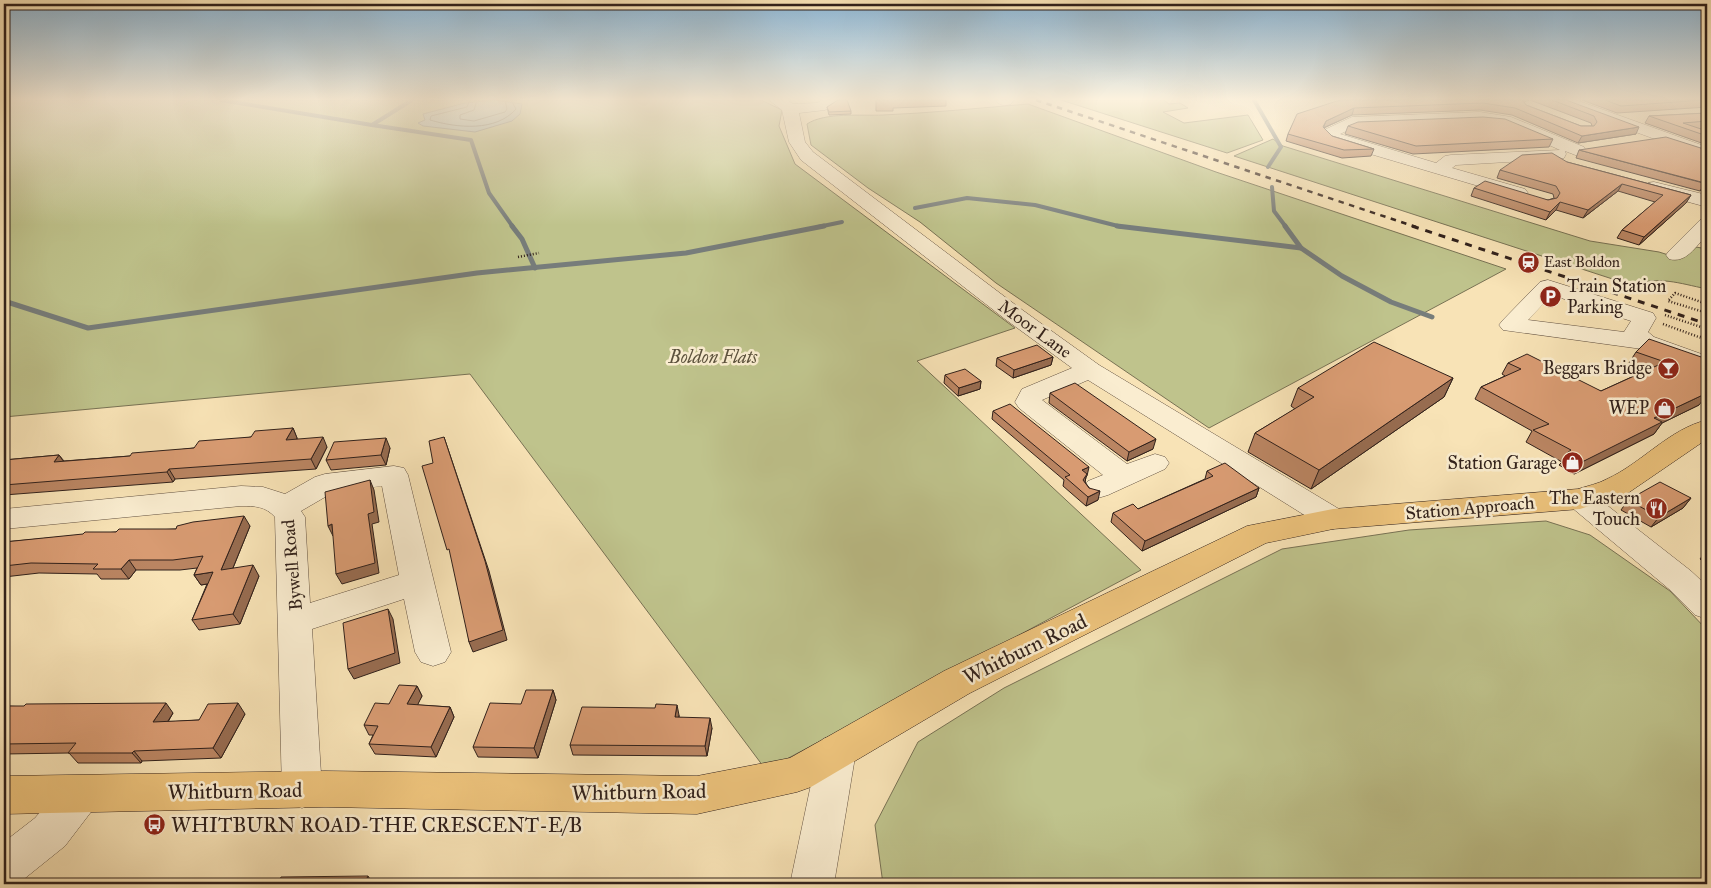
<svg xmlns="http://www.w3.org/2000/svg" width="1711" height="888" viewBox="0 0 1711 888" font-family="'IM FELL Great Primer',serif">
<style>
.green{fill:#bfc38c;stroke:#787254}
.water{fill:#a5bbbb;stroke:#777d7b}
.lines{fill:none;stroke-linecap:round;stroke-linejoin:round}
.shore{stroke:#6b6e6b;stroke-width:1}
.stream-far1{stroke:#777d7b;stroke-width:4}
.stream{stroke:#777d7b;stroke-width:5}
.minor-casing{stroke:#635242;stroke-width:1}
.major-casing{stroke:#31211b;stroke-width:1}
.path{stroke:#31211b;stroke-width:2.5;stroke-dasharray:1 2;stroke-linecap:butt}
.minor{fill:#faedd0;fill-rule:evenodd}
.major{fill:#ecc27b;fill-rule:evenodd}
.rail-far1{stroke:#31211b;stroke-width:2.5;stroke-dasharray:5.5 5.5;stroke-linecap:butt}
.rail{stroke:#31211b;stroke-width:3;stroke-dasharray:7 7;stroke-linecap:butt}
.wall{fill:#ba8562;stroke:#31211b}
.shaded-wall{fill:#976c50;stroke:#31211b}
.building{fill:#d89b72;stroke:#31211b}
.labels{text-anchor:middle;stroke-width:5;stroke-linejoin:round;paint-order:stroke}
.far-poi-label{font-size:15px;fill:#31211b;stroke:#faedd0;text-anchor:start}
.poi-label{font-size:18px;fill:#31211b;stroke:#faedd0;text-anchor:end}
.street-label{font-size:18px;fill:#31211b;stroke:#faedd0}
.park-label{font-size:18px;font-style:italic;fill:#5c523d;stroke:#faedd0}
.near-street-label{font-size:21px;fill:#31211b;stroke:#faedd0}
.near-poi-label{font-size:21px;fill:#31211b;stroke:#faedd0;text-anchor:start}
</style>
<rect width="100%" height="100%" fill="#f8e3b6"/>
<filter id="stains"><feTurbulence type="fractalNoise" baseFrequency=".004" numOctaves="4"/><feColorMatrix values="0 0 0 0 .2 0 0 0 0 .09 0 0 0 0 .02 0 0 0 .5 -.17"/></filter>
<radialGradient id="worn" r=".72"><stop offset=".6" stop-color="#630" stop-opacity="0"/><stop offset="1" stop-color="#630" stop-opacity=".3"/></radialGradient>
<!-- green -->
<g class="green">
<polygon points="4,100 761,100 782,110 779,126 795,164 1015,328 917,361 1141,570 766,770 470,374 4,417"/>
<polygon points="1061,100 1164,100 1169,104 1180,103 1188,108 1163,112 1184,123 1248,115 1263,140 1227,153"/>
<path d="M1028,104l188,68 290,97 -297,159 -213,-145 -76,-61 -52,-34 -57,-43 -4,-21c18,-12 54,-8 76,-9 48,-2 97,-7 145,-11z"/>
<path d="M1273,139l10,7 307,95 69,11 19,6 18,-11 11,2v40c-29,-6 -47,-13 -76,-4l-397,-129z"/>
<polygon points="1546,521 1590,535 1670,591 1707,630 1707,884 883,884 875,825 918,742 1004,688 1282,549 1409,530"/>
</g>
<!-- water -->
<polygon class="water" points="494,100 522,104 520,114 512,121 475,132 423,126 418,123 425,120 423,114 465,103"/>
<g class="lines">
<!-- shore -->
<g class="shore">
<path d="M470,100l-3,7 -36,9 -1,4c27,8 66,12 86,-11l-5,-9"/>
<polyline points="477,100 474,110 460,115 460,119 474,121 505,112 507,109 505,100"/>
</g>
<!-- stream-far1 -->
<g class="stream-far1">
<polyline points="221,100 372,125"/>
<polyline points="412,100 372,125 471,140 489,193 513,227"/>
<polyline points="1254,100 1281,147 1268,167"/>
<polyline points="1272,187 1274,211 1286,227"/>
<polyline points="915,208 967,198 1035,205 1122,227"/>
<polyline points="818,227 842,222"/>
</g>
<!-- stream -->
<g class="stream">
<polyline points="512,226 522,239 535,268"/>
<polyline points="1117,226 1301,248"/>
<polyline points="1285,226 1301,248 1342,276 1391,302 1432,317"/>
<polyline points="4,301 88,328 477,273 686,253 824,226"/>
</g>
<defs>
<g id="minor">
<polygon points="769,100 787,100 793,104 817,103 822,100 841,100 825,110 799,113 805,142 813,152 1021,309 1099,365 1344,512 1348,519 1344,526 1333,529 1322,526 1088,380 1042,400 1127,464 1155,454 1165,457 1169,463 1165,469 1108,495 1098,498 1088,495 1083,488 1088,481 1103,475 1019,408 1015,402 1022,389 1072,368 1005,319 801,160 789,142 782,110"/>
<path d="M996,100h17v1l-2,3c-5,2 -12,2 -15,-4z"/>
<polygon points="1554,100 1576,100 1707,147 1707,158 1556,103"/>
<path d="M1480,112l31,5 73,30 2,4 -2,4 -6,1 -13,-5 1,3 -2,4 -6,1 -102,6 -4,3 73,21 3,4 -3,4 -6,1 -189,-56 -8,-9 2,-3 28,-13zM1480,122l22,2 58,26 -109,5 -6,1 -9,7 -96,-29 15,-7z"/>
<polygon points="1654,182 1707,195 1707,207 1648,191 1645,187 1648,183"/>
<path d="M1707,218v17c-11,11 -21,29 -38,24l-3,-4 3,-4 31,-31z"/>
<path d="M1548,280l105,33 3,5 -8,14 6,5 53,19v15l-65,-22 -139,-19 -4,-5 4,-5 37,-38zM1552,295l79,26 -7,11 -96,-12z"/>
<path d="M394,466l10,2 4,7 43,177 -6,10 -12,4 -12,-4 -6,-10 -11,-53 -92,30 10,161 -6,13 -14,5 -14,-5 -6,-13 -7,-273c-10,-11 -20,-11 -34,-11l-237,23v-20l237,-23 22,1 22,7 30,-17 10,-3zM382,486l17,89 -89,28 -5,-86 -4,-6 31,-18z"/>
<polygon points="1580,489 1590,492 1691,571 1707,586 1707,619 1695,615 1669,589 1570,506 1565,499 1570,492"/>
<polygon points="837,734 851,739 856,751 834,884 790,884 818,751 823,739"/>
<polygon points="80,776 94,782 100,795 94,808 65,846 19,883 4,884 4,842 35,818 66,782"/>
</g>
<path id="major" d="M1707,420v19l-79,54 -48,16 -247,20 -67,14 -296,150 -159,94 -14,5 -100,22 -372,-7 -321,7v-38l321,-5 372,5 93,-18 154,-87 303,-145 86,-17 245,-20c9,-3 20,-5 29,-10 35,-16 62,-50 100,-59z"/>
</defs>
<!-- minor casing -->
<use href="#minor" class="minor-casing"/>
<!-- major casing -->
<use href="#major" class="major-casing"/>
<!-- path -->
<g class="path">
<polyline points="518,257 539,253"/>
<polyline points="1707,304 1675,293 1668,301 1707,313"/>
<polyline points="1665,315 1707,329"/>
<polyline points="1663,324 1707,340"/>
<polyline points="1701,337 1703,332"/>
</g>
<!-- minor -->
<use href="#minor" class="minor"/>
<!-- major -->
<use href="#major" class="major"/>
<!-- rail-far1 -->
<polyline class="rail-far1" points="1036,100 1416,227"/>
<!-- rail -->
<polyline class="rail" points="1412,226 1707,324"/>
</g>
<!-- wall -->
<g class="wall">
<polygon points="876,100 946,100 946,106 893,108 893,111 876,111"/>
<polygon points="1340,100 1529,100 1524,102 1526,105 1581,126 1592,126 1591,123 1530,100 1566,100 1636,134 1578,143 1512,115 1480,110 1352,115 1324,128 1332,136 1374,149 1371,156 1342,158 1286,141 1288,134"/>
<polygon points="1582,100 1707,100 1707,107 1617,113"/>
<polygon points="827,107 851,111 851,114 829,115"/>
<polygon points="1707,113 1707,128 1701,129 1707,131 1707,145 1645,123 1649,116"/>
<polygon points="1348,126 1553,139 1549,147 1413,154 1345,134"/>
<polygon points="1579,150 1707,184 1700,191 1576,158"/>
<polygon points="1567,162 1691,195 1686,203 1639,245 1617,238 1622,230 1655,202 1618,191 1583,218 1556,210 1546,220 1471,196 1474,188 1548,200 1554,198 1553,194 1497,178 1500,170"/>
<polygon points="1649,339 1699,405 1662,423 1654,434 1574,474 1559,465 1562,462 1526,442 1532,431 1475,399 1481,387 1505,376 1502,374 1508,363 1601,391 1647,370 1629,363 1636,352"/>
<polygon points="1053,357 1051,365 1013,378 996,366 997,358"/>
<polygon points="945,375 981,381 980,389 958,396 944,383"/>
<polygon points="1453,378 1444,397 1311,489 1248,452 1255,433 1295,409 1291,406 1298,388"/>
<polygon points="1050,393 1153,449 1127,461 1049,403"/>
<polygon points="993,411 1087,476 1086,477 1085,482 1098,500 1086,506 1063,486 1064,480 992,419"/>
<polygon points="293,428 297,438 297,439 327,447 316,469 175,479 173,482 4,495 4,460 59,455 64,461 130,456 194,448 251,437"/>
<polygon points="390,448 386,465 331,470 326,460"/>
<polygon points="1207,471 1259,488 1256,497 1142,551 1111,522 1113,513 1138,509 1205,479"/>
<polygon points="1691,498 1683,508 1651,527 1621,510 1628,500"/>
<polygon points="250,526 233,568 259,576 240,624 199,630 192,620 207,584 201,585 194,575 197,568 180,570 136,570 129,579 101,579 97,574 39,573 4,577 4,542 116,532 176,529"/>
<polygon points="1707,550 1707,565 1700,559"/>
<polygon points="417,686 422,696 417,705 450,707 454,717 436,757 375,754 369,744 373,735 369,735 364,725 389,704"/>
<polygon points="553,690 556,700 538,758 478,757 473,747 521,704"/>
<polygon points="4,706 173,713 168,722 199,720 245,714 221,758 142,761 141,763 78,763 69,753 4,754"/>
<polygon points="679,715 679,717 712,728 707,756 573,755 570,745"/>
</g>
<!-- shaded-wall -->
<g class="shaded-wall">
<polygon points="1354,108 1352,115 1323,128 1321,134 1326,121"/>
<polygon points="1639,127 1636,134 1578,143 1582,136"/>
<polygon points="1707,181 1707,184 1700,191 1705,183"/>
<polygon points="1622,184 1618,191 1583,218 1588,210"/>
<polygon points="1691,195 1686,203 1639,245 1644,237"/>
<polygon points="1560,202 1556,210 1546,220 1550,212"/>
<polygon points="1053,357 1051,365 1013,378 1014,370"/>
<polygon points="1453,378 1444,397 1311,489 1319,470"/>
<polygon points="981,381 980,389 958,396 959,388"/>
<polygon points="1707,393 1707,395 1699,405 1662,423 1654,434 1574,474 1582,462 1654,418"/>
<polygon points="293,428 297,438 291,450 286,440"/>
<polygon points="323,437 327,447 316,469 311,459"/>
<polygon points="444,437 489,571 507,640 473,652 469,642"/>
<polygon points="386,438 390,448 386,465 381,455"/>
<polygon points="1156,439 1153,449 1127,461 1129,452"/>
<polygon points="59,455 66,465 54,462"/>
<polygon points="1089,467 1087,476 1086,477 1085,482 1081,489 1082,470"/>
<polygon points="169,469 175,479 173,482 167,472"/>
<polygon points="370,480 374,490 379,522 372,524 379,573 342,584 336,574 368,514"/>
<polygon points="1259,488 1256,497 1142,551 1145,541"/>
<polygon points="1100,491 1098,500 1086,506 1088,497"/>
<polygon points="1691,498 1683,508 1651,527 1659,517"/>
<polygon points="244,516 250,526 228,580 221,570"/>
<polygon points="332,524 333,536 328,526"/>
<polygon points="129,560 136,570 129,579 121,569"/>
<polygon points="253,565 259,576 240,624 233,614"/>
<polygon points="213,572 219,582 201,585 194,575"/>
<polygon points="388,609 393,619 400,663 354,679 348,669"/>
<polygon points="417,686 422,696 413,714 407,704"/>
<polygon points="553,690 556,700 538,758 534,748"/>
<polygon points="166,703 173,713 161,732 153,722"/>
<polygon points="238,703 245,714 221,758 213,748"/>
<polygon points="677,705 679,715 677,727 675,717"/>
<polygon points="450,707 454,717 436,757 431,747"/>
<polygon points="710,718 712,728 707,756 705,746"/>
<polygon points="134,751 142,761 141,763 132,753"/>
<polygon points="368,876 373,884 364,884"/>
</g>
<!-- building -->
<g class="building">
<polygon points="838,100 847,100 851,111 829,112 827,107"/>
<polygon points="1340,100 1522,100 1526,105 1581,126 1594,126 1597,122 1594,116 1552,100 1566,100 1639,127 1582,136 1515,108 1483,103 1354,108 1326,121 1323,127 1332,136 1374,149 1344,150 1288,134 1297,114"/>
<polygon points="1605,100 1703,100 1621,106"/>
<polygon points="1707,113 1707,121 1683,123 1707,131 1707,136 1649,116"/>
<polygon points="1483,117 1505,119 1553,139 1416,146 1348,126 1358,122"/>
<polygon points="1666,137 1707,150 1707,181 1705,183 1579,150"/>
<polygon points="1552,153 1567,162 1691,195 1644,237 1622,230 1663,195 1622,184 1588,210 1560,202 1550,212 1474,188 1485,181 1548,200 1557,198 1560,193 1556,186 1500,170 1522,155"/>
<polygon points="1649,339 1707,359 1707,393 1654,418 1662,422 1582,462 1567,453 1571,450 1533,430 1549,424 1481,387 1521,369 1508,363 1527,354 1601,391 1665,362 1636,352"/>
<polygon points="1374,342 1453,378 1319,470 1255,433 1314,397 1298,388"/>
<polygon points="1037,345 1053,357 1014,370 997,358"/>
<polygon points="965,369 981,381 959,388 945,375"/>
<polygon points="1075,383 1156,439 1129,452 1050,393"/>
<polygon points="1010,404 1089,467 1082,470 1087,474 1083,480 1089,488 1100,491 1088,497 1065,477 1070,475 993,411"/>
<polygon points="293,428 286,440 323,437 311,459 169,469 167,472 4,485 4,460 59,455 54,462 130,456 132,453 194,448 199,441 251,437 255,431"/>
<polygon points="444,437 485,561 503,630 469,642 449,549 447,550 422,466 433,463 429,441"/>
<polygon points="386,438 381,455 326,460 334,442"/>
<polygon points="1225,463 1259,488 1145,541 1113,513 1133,504 1138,509 1213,476 1207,471"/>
<polygon points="370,480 374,512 368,514 375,563 336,574 332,524 328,526 325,492"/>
<polygon points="1660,482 1691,498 1659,517 1628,500"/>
<polygon points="244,516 221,570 253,565 233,614 192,620 213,572 194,575 203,556 173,560 129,560 121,569 93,569 98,564 31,563 4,566 4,542 83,534 85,532 116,532 119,529 176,529 177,526 193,522"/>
<polygon points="388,609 395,653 348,669 343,623"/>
<polygon points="399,685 417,686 407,704 450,707 431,747 369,744 378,726 364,725 375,703 389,704"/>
<polygon points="526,690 553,690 534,748 473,747 490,703 521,704"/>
<polygon points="166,703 153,722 199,720 208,704 238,703 213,748 134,751 132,753 68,753 76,743 4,744 4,706 24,706 26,704"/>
<polygon points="656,704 677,705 675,717 710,718 705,746 570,745 582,707 655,708"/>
<polygon points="368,876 364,884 278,884 281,877"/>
<polygon points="230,883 230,884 166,884 167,884"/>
<polygon points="487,883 486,884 419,884"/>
</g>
<!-- sky -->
<linearGradient id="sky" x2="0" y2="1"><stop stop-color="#8db7d6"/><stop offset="0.44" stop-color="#fcf2de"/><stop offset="1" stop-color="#fcf2de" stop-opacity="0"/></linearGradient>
<rect width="1711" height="225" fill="url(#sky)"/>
<!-- icons -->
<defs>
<symbol id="station-disc" viewBox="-11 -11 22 22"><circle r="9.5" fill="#8f2418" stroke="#faedd0"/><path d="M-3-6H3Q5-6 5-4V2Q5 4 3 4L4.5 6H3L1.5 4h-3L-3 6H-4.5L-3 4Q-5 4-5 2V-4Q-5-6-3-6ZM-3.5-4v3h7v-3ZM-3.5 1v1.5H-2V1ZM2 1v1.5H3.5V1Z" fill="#fff"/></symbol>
<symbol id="parking-disc" viewBox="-11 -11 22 22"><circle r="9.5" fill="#8f2418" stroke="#faedd0"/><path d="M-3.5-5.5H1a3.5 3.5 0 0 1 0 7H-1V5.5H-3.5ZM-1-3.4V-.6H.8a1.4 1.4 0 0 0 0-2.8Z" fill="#fff"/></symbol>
<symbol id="bar-disc" viewBox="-11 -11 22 22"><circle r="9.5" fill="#8f2418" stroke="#faedd0"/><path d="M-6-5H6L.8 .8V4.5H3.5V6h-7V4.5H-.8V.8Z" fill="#fff"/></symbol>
<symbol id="shop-disc" viewBox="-11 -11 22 22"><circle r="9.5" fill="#8f2418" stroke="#faedd0"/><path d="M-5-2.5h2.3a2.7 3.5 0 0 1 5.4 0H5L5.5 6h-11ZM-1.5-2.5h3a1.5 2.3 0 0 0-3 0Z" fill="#fff"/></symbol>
<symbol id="restaurant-disc" viewBox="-11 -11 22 22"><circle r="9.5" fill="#8f2418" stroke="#faedd0"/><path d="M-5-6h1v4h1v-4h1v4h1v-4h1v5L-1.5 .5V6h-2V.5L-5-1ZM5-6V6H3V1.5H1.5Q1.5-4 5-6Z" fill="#fff"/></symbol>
<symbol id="bus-disc" viewBox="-11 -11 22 22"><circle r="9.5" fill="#8f2418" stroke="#faedd0"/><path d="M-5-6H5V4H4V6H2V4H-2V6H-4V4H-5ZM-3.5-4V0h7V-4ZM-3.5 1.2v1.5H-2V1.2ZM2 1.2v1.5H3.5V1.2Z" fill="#fff"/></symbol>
</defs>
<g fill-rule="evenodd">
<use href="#station-disc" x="1516" y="250" width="25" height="25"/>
<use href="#parking-disc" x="1538" y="284" width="25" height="25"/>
<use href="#bar-disc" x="1656" y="356" width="25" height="25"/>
<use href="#shop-disc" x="1652" y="396" width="25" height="25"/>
<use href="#shop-disc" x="1560" y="450" width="25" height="25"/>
<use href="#restaurant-disc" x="1644" y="496" width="25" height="25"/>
<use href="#bus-disc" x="142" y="812" width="25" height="25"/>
</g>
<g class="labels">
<!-- far-poi labels -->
<g class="far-poi-label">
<text x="1544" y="267">East Boldon</text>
</g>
<!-- poi labels -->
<g class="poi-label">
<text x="1567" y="292" text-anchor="start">Train Station<tspan x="1567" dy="21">Parking</tspan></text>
<text x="1652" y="374">Beggars Bridge</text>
<text x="1649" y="414">WEP</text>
<text x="1557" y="469">Station Garage</text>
<text x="1640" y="504">The Eastern<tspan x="1640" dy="21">Touch</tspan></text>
</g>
<!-- street labels -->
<g class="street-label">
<text transform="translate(1035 329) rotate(36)" y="6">Moor Lane</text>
<text transform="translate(1470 508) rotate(-5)" y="6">Station Approach</text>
<text transform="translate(292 565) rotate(-95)" y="6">Bywell Road</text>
</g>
<!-- park labels -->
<g class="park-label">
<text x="713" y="363">Boldon Flats</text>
</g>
<!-- near-street labels -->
<g class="near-street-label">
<text transform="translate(1025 649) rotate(-26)" y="7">Whitburn Road</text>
<text transform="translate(235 791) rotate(-1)" y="7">Whitburn Road</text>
<text transform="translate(639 792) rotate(-1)" y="7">Whitburn Road</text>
</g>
<!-- near-poi labels -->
<g class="near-poi-label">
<text x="171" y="832">WHITBURN ROAD-THE CRESCENT-E/B</text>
</g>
</g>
<!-- margin -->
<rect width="1711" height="888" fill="none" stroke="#f8e3b6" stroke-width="20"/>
<rect x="5" y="5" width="1701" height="878" fill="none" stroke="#31211b" stroke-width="2.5"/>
<rect x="10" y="10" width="1691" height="868" fill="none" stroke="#31211b"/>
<rect width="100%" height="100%" filter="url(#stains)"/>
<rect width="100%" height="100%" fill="url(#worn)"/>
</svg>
